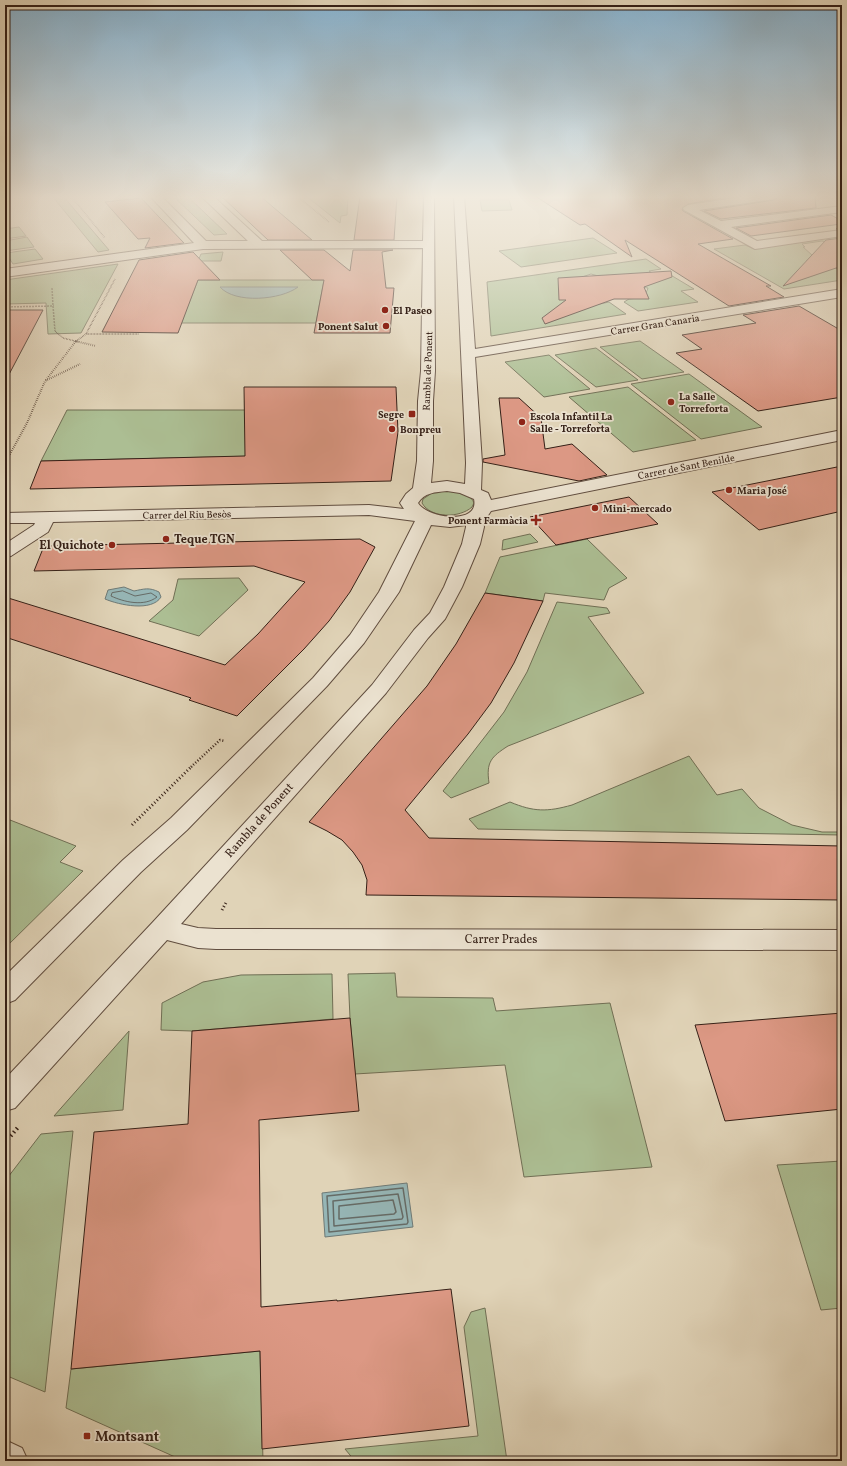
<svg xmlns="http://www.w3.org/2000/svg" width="847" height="1466" viewBox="0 0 847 1466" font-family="Vollkorn,serif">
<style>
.green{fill:#acbe93;stroke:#706f55}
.water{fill:#96b6b6;stroke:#6f7a76}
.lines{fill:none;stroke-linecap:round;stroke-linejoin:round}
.shore-far1{stroke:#666b66;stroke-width:1}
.shore{stroke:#666b66;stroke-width:1.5}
.building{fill:#dc9884;stroke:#352017}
.minor-casing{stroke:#604d3f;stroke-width:2}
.path-far4{stroke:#352017;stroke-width:1.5;stroke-dasharray:0.5 1;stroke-linecap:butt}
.path-far3{stroke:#352017;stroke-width:2;stroke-dasharray:0.5 1.5;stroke-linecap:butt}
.path-far2{stroke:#352017;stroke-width:2.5;stroke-dasharray:1 2;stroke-linecap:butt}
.path-far1{stroke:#352017;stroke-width:3;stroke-dasharray:1 2.5;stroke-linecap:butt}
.path{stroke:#352017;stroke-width:4;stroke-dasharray:1.5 3;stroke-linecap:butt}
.minor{fill:#ebe2d0;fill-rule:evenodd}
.poi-dot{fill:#8f2418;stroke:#ebe2d0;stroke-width:1.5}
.labels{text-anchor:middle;stroke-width:3.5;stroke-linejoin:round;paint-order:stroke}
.far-poi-label{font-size:10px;font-weight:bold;fill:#352017;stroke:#ebe2d0;text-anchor:start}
.far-street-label{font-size:10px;fill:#352017;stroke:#ebe2d0}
.poi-label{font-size:12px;font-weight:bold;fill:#352017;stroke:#ebe2d0;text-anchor:start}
.street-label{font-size:12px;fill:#352017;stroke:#ebe2d0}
.near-poi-label{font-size:14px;font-weight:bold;fill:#352017;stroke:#ebe2d0;text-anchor:start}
</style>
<rect width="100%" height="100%" fill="#e0d3b7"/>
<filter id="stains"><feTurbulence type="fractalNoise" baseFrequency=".005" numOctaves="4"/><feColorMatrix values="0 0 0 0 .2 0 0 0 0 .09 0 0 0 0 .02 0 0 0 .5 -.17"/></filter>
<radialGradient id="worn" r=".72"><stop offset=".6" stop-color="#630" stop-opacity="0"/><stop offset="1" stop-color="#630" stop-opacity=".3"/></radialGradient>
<!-- green -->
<g class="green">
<polygon points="52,196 63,196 109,250 98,252"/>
<polygon points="173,196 187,196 227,234 214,235"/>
<polygon points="306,196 348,196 347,215 341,216 340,223"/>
<polygon points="480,200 509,200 512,210 482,211"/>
<polygon points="19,227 26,236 5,239 5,229"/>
<polygon points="842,236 842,247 822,241 802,244 805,247 803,247 812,255 806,261 838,269 842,267 842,280 784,289 714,249 745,245 752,248"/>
<polygon points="27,237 34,247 5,251 5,241"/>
<polygon points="593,238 617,253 521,267 499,251"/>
<polygon points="35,249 43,259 13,264 6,253"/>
<polygon points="223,252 221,261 198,261 201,254"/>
<polygon points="646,259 661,269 649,271 656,276 669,274 694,289 681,291 698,302 638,311 624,302 629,299 648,297 646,293 648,288 639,287 591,274 582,277 595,305 609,302 626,314 491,336 487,282"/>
<polygon points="118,264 81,333 48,334 46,303 5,304 5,280"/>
<polygon points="198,280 324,280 316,323 181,323"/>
<polygon points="640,341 684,372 642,379 600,347"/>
<polygon points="596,348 638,380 596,387 555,355"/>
<polygon points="549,355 590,389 544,397 505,362"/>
<polygon points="689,374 762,427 701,439 631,384"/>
<polygon points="628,387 696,440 633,452 569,397"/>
<polygon points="67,410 265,410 255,456 41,461"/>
<path d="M440,491c11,0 29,-1 34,12l-2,4c-12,11 -41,12 -50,-4l1,-4 9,-6z"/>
<polygon points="530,534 538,542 502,550 503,540"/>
<polygon points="587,539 627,578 609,588 604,600 545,593 543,601 485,593 500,557"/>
<polygon points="239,578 248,590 199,636 149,621 173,600 178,579"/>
<path d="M557,602l50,6 3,5 -22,4 56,76 -136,53c-17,11 -22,16 -19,37l-38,15 -8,-7 61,-79 23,-40z"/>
<path d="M689,756l28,39 25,-6 17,19 33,17 30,7h20v3l-364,-6 -9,-10 41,-17c24,10 37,10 62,3z"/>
<polygon points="5,818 76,846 60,862 83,871 5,948"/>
<polygon points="395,973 397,997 493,998 496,1011 610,1003 652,1167 524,1177 505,1065 355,1074 350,1018 348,974"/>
<polygon points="332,974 333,1019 192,1031 161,1030 162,1003 203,982 241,975"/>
<polygon points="129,1031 123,1110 54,1116"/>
<polygon points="73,1131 45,1392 5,1375 5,1181 41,1134"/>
<polygon points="842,1161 842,1308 821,1310 777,1165"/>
<polygon points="485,1308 507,1461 355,1461 345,1449 478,1436 464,1327 471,1312"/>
<polygon points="260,1351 263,1461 184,1461 66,1408 71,1369"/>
</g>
<!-- water -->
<g class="water">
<path d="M220,287h78c-17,13 -63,17 -78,0z"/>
<path d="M124,587l10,4c10,-2 15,-4 25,1l2,5c-9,15 -42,8 -56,2l3,-9z"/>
<polygon points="407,1183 413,1227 325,1237 322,1193"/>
</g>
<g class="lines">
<!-- shore-far1 -->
<path class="shore-far1" d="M123,591l12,5 16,-3 6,4c-13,10 -33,5 -46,-1l1,-3z"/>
<!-- shore -->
<g class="shore">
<polygon points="403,1188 408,1222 407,1224 329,1232 327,1196"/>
<polygon points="398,1194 403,1217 402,1219 334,1226 333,1201"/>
<polygon points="393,1200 396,1212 394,1214 339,1219 339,1206"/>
</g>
</g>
<!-- building -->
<g class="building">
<polygon points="221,196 260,196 312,240 268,240"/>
<polygon points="360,196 397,196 394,240 354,240"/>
<polygon points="535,196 735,196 688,204 682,209 683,211 733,239 698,244 771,286 766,286 784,297 729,306 625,240 632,257 585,224 580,225"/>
<polygon points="780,196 815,196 816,208 721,219 704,211 774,200"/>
<polygon points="141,198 160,218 184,243 145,248 150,238 138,239 105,202"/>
<polygon points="831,215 842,221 842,229 836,229 841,224 751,236 736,228"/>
<polygon points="842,238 842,266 783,286 826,240"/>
<polygon points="280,250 324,250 350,271 353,250 393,250 382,252 386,288 394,288 390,333 314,333 324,280 312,280"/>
<polygon points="193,252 220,280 198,280 178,333 102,332 139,260"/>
<polygon points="671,271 672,277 644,287 649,299 614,299 545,324 542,318 566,300 559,300 558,278"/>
<polygon points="799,306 842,331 842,397 758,411 676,353 702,349 682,335 756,323 743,315"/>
<polygon points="5,310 43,310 5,382"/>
<polygon points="244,387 396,387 398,432 391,481 30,489 41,461 245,456"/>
<polygon points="499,398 519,398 541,418 545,449 572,444 607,475 579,481 483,462 483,459 505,455"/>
<polygon points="842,466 842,511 759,530 712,492"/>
<polygon points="629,497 658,524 556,545 530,517"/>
<polygon points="360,539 375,547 350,592 329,621 304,649 237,716 189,700 191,698 5,637 5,597 225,665 258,634 305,582 254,566 34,571 44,546"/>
<polygon points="485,593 543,601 514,663 491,703 468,734 405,810 429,838 842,846 842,900 366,895 367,880 362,865 353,852 342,840 327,831 309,822 427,686 456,644"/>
<polygon points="842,1013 842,1109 725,1121 695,1025"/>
<polygon points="350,1018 359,1111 259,1120 261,1307 337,1300 337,1301 451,1289 469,1426 262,1449 260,1351 71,1369 94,1132 188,1124 192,1031"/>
</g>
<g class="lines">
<defs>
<g id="minor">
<path d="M150,196h11l45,45h42l-47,-45h12l49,45h161l1,-45h10l1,175 -2,30v60l-2,22 16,-2 18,3 1,-21 -12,-267h10l11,153 367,-60v8l-367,60 7,106 -1,27 7,3 3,7 351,-70v10l-351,71 -4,6 -4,2 1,8 -4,17 -18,43 -17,32 -17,19 -42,55 -205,231 17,4 18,1 626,1v20l-626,-1 -18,-1 -31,-8 -152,168 -10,3v-32l148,-157 219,-237 42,-55 16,-17 14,-26 18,-43 4,-17v-2l-16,2 -19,-2 -32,67 -35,51 -37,43 -140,144 -46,42 -126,128 -10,4v-28l118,-116 48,-42 142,-140 37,-43 29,-43 36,-71 -46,-6 -316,7 -5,10 -37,24 -6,1v-13l29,-19 1,-2h-30v-10l364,-8 35,4 -4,-6 6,-9 7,-6 4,-27 1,-60 3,-30 2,-123 -220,1 -198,28v-8l189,-26zM447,491l13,2 14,6c6,26 -46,20 -56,4 6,-10 17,-11 29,-12z"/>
<polygon points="748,196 779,196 774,199 699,210 721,221 842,206 842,212 731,227 757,241 842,230 842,236 755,249 684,210 683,208 688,205"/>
<polygon points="5,1440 22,1448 28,1461 5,1461"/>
</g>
</defs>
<!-- minor casing -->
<use href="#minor" class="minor-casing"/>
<!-- path-far4 -->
<g class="path-far4">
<polyline points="71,196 105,238"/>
<polyline points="297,196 329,222"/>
<polyline points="662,196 669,200"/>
<polyline points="115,279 86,334 139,334"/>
<polyline points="52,288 53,306"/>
<polyline points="5,307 53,306 55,331 63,338 79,342"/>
<polyline points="75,342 86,334"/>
</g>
<!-- path-far3 -->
<g class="path-far3">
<polyline points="75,341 96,346"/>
<polyline points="46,380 76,341"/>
<polyline points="5,463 27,423 45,381 80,364"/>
</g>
<!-- path-far2 -->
<polyline class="path-far2" points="191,767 220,740 225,741"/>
<!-- path-far1 -->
<g class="path-far1">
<polyline points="132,825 192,766"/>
<polyline points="222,910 227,901"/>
</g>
<!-- path -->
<polyline class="path" points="5,1143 19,1126"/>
<!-- minor -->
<use href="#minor" class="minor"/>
</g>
<!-- sky -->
<linearGradient id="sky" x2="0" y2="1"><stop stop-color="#87b5d4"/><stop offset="0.49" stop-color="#f1ebdf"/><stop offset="1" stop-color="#f1ebdf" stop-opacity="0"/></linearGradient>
<rect width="847" height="402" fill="url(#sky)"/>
<!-- markers -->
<g class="poi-dot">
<circle cx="385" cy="310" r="4"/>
<circle cx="386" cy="326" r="4"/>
<circle cx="671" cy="402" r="4"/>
<rect x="408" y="410" width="8" height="8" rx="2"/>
<circle cx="522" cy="422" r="4"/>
<circle cx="392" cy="429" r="4"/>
<circle cx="729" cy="490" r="4"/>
<circle cx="595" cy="508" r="4"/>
<path d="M534 514h4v4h4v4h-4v4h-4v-4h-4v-4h4z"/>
<circle cx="166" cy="539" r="4"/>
<circle cx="112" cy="545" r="4"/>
<rect x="83" y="1432" width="8" height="8" rx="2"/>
</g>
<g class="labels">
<!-- far-poi labels -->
<g class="far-poi-label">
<text x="393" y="314">El Paseo</text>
<text x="378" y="330" text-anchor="end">Ponent Salut</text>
<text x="679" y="400">La Salle<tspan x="679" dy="12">Torreforta</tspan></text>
<text x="404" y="418" text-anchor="end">Segre</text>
<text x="530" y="420">Escola Infantil La<tspan x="530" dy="12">Salle - Torreforta</tspan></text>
<text x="400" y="433">Bonpreu</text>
<text x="737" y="494">Maria José</text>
<text x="603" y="512">Mini-mercado</text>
<text x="528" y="524" text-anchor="end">Ponent Farmàcia</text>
</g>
<!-- far-street labels -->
<g class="far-street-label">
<text transform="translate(655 324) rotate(-9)" y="4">Carrer Gran Canaria</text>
<text transform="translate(427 371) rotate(-88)" y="4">Rambla de Ponent</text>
<text transform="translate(686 466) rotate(-11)" y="4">Carrer de Sant Benilde</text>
<text transform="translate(187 514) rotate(-1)" y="4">Carrer del Riu Besòs</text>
</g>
<!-- poi labels -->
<g class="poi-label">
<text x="174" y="543">Teque TGN</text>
<text x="104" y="549" text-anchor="end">El Quichote</text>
</g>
<!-- street labels -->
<g class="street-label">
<text transform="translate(259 820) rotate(-48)" y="4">Rambla de Ponent</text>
<text x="501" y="943">Carrer Prades</text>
</g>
<!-- near-poi labels -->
<g class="near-poi-label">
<text x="95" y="1441">Montsant</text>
</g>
</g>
<!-- margin -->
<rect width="847" height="1466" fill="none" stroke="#e0d3b7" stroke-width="20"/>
<rect x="6" y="6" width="835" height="1454" fill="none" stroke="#352017" stroke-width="2"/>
<rect x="10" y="10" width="827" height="1446" fill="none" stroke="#352017"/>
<rect width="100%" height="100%" filter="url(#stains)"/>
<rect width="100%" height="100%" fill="url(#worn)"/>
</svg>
